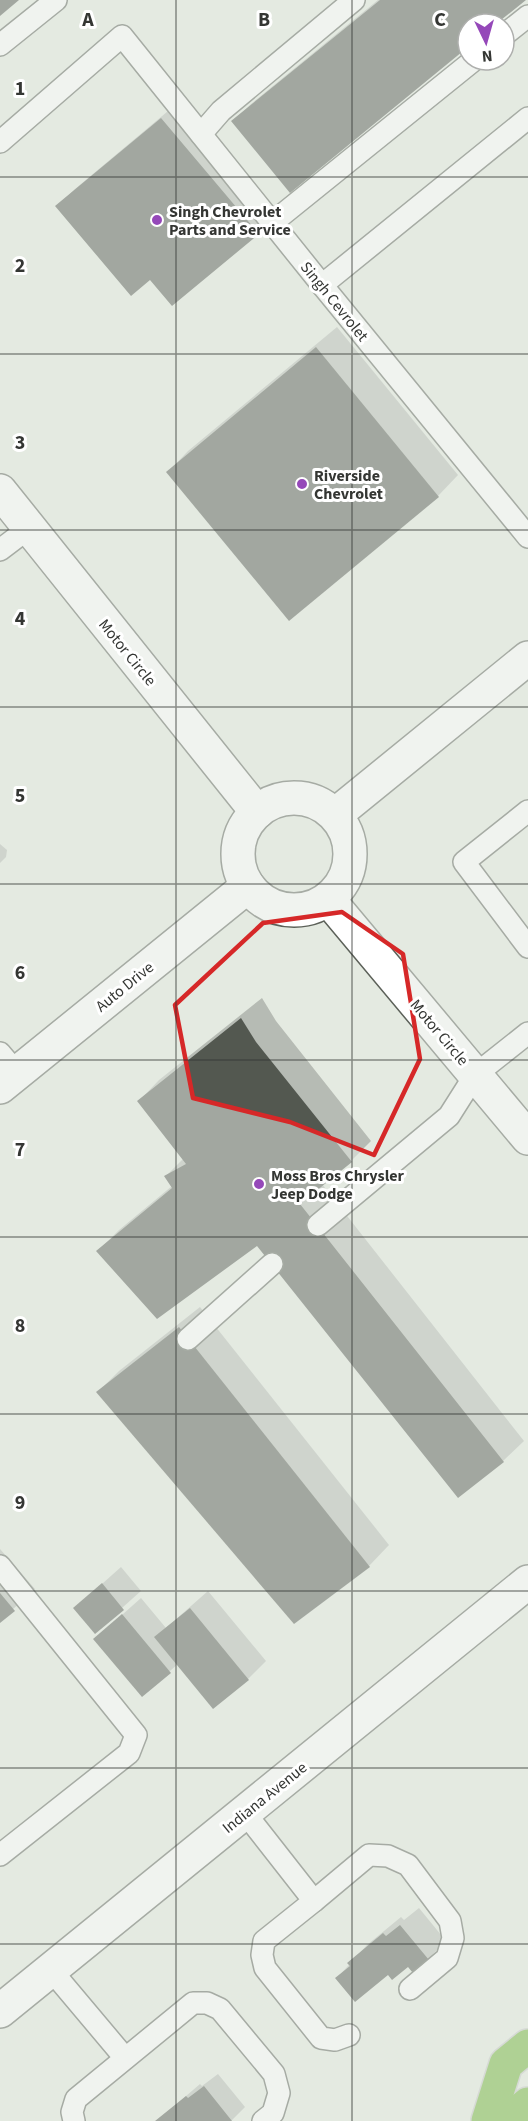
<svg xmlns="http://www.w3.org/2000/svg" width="528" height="2121" viewBox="0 0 528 2121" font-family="'Source Sans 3',sans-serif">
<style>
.shadow{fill:#0003}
.building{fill:#535850}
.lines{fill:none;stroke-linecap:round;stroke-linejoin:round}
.lane-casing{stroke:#5c6159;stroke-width:24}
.street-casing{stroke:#5c6159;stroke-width:36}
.secondary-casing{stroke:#5c6159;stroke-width:36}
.highway-casing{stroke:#c6c7c6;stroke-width:36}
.lane{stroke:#fff;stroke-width:21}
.street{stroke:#fff;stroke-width:33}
.secondary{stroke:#fff;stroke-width:33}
.highway{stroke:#70b436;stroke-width:33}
.marked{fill:none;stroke:#d62828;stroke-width:4.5;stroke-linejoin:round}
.grid{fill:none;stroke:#343633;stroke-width:1.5;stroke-opacity:0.55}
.poi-dot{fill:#9548b9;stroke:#fff;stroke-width:2}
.labels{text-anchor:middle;stroke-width:6;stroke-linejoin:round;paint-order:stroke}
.poi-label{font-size:16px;font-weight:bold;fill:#343633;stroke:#fff;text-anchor:start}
.street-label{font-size:16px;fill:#343633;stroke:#fff}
.grid-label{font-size:20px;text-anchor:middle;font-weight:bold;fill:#343633;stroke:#fff;stroke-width:6;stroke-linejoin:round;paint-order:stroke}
</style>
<rect width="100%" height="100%" fill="#e4eae1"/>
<!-- shadow -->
<g class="shadow">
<polygon points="378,0 523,0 494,24 468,24 468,45 233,121 251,104"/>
<polygon points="180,101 276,215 258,233 172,304 150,278 57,206 75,189"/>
<polygon points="337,327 458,475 438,496 168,472 188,451"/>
<polygon points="0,844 7,850 6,857 0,863"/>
<polygon points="262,998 276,1021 371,1141 351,1161 322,1184 524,1441 503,1461 258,1244 98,1251 119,1230 172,1186 166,1176 183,1159 139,1101 159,1080"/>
<polygon points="200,1307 389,1545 369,1566 98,1392 119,1371"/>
<polygon points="0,1549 35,1589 0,1621"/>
<polygon points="121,1567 141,1591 95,1632 75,1608"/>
<polygon points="208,1591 266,1661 248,1679 213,1707 178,1664 142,1695 95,1639 141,1598 166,1628"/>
<polygon points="419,1908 446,1941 428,1959 413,1971 408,1965 388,1972 337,1978 367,1945 401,1917 404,1920"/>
<polygon points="218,2074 245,2107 231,2121 157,2121 200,2084 202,2086"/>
</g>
<!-- building -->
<g class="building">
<polygon points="0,0 19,0 0,16"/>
<polygon points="380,0 526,0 496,24 468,24 468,47 290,193 231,121"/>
<polygon points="161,118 259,234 172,306 150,280 131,296 55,206"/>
<polygon points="316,347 439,497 289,621 166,472"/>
<polygon points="241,1018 256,1042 352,1162 300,1204 504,1462 458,1498 257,1246 157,1319 96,1251 172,1188 164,1176 186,1164 137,1101"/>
<polygon points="179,1327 370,1567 294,1624 96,1392"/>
<polygon points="102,1583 124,1610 95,1634 73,1608"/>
<polygon points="0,1593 15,1611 0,1623"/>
<polygon points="190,1608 249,1680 213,1709 154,1637"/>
<polygon points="122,1614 171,1673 142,1697 93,1639"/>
<polygon points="400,1925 429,1960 413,1973 408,1967 392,1980 388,1975 355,2002 335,1978 350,1966 347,1963 383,1933 386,1936"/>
<polygon points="204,2086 232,2121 155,2121 186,2096 188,2098"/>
</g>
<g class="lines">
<defs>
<g id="lane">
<polyline points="504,35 528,16"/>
<polyline points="0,45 56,0"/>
<polyline points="201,134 221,111 354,0"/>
<polyline points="0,142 122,36 322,285 528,537"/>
<polyline points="272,223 474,60"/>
<polyline points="322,285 528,118"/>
<polyline points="0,550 29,528"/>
<polyline points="528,811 464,862 528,947"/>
<polyline points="0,1053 17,1073"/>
<polyline points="318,1225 449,1116 475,1075 528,1033"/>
<polyline points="188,1339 272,1264"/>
<polyline points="0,1566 136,1735 129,1753 0,1855"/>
<polyline points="245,1813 314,1901 264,1941 262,1955 265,1968 321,2038 335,2040 349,2035"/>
<polyline points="314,1901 369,1855 388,1856 408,1865 450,1921 453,1938 447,1958 410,1989"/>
<polyline points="51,1970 125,2058"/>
<polyline points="74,2121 72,2112 76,2099 193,2003 207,2003 220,2009 274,2074 279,2093 273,2113 263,2121"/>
</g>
<g id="street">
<polyline points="0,491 257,812"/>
<circle cx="294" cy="854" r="56"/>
<polyline points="335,815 528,658"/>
<polyline points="328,899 528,1138"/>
<polyline points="0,1087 248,886"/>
</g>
<polyline id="secondary" points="0,2011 528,1582"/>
<g id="highway">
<polyline points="488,2121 506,2064 528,2046"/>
<polyline points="508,2121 528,2104"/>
</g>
</defs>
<!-- lane casing -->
<use href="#lane" class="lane-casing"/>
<!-- street casing -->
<use href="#street" class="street-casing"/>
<!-- secondary casing -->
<use href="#secondary" class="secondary-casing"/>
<!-- highway casing -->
<use href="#highway" class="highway-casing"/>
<!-- lane -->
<use href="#lane" class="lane"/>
<!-- street -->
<use href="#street" class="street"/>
<!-- secondary -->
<use href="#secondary" class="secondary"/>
<!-- highway -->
<use href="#highway" class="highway"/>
</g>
<!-- marked area -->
<path d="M0 0H528V2121H0ZM342,912l61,42 17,105 -46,96 -84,-33 -97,-24 -18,-93 88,-82z" fill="#e4eae1" fill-opacity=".55" fill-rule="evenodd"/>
<path class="marked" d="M342,912l61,42 17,105 -46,96 -84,-33 -97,-24 -18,-93 88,-82z"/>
<!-- grid -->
<path class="grid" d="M176,0v2121M352,0v2121M0,177h528M0,354h528M0,530h528M0,707h528M0,884h528M0,1060h528M0,1237h528M0,1414h528M0,1591h528M0,1768h528M0,1944h528"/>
<!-- markers -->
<g class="poi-dot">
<circle cx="157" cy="220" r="6"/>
<circle cx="302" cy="484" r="6"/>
<circle cx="259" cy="1184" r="6"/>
</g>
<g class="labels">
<!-- poi labels -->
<g class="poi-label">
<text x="169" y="217">Singh Chevrolet<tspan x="169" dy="18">Parts and Service</tspan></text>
<text x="314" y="481">Riverside<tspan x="314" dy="18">Chevrolet</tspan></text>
<text x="271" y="1181">Moss Bros Chrysler<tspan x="271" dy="18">Jeep Dodge</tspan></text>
</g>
<!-- street labels -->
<g class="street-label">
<text transform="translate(335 301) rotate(51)" y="6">Singh Cevrolet</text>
<text transform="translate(128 652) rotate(51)" y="6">Motor Circle</text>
<text transform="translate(124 986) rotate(-39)" y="6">Auto Drive</text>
<text transform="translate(440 1032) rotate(50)" y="6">Motor Circle</text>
<text transform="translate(264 1797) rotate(-39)" y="6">Indiana Avenue</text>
</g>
</g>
<g class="grid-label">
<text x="88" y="26">A</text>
<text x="264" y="26">B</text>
<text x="440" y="26">C</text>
<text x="20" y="95">1</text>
<text x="20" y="272">2</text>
<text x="20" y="449">3</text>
<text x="20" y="625">4</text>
<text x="20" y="802">5</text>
<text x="20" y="979">6</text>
<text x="20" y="1156">7</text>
<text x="20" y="1332">8</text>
<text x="20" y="1509">9</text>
</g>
<!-- north arrow -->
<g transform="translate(486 42) rotate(175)"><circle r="28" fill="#ffffff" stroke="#aeafad" stroke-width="1.5"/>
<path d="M0-4.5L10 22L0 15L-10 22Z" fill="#9548b9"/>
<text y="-9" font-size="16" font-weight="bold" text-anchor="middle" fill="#343633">N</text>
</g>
</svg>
